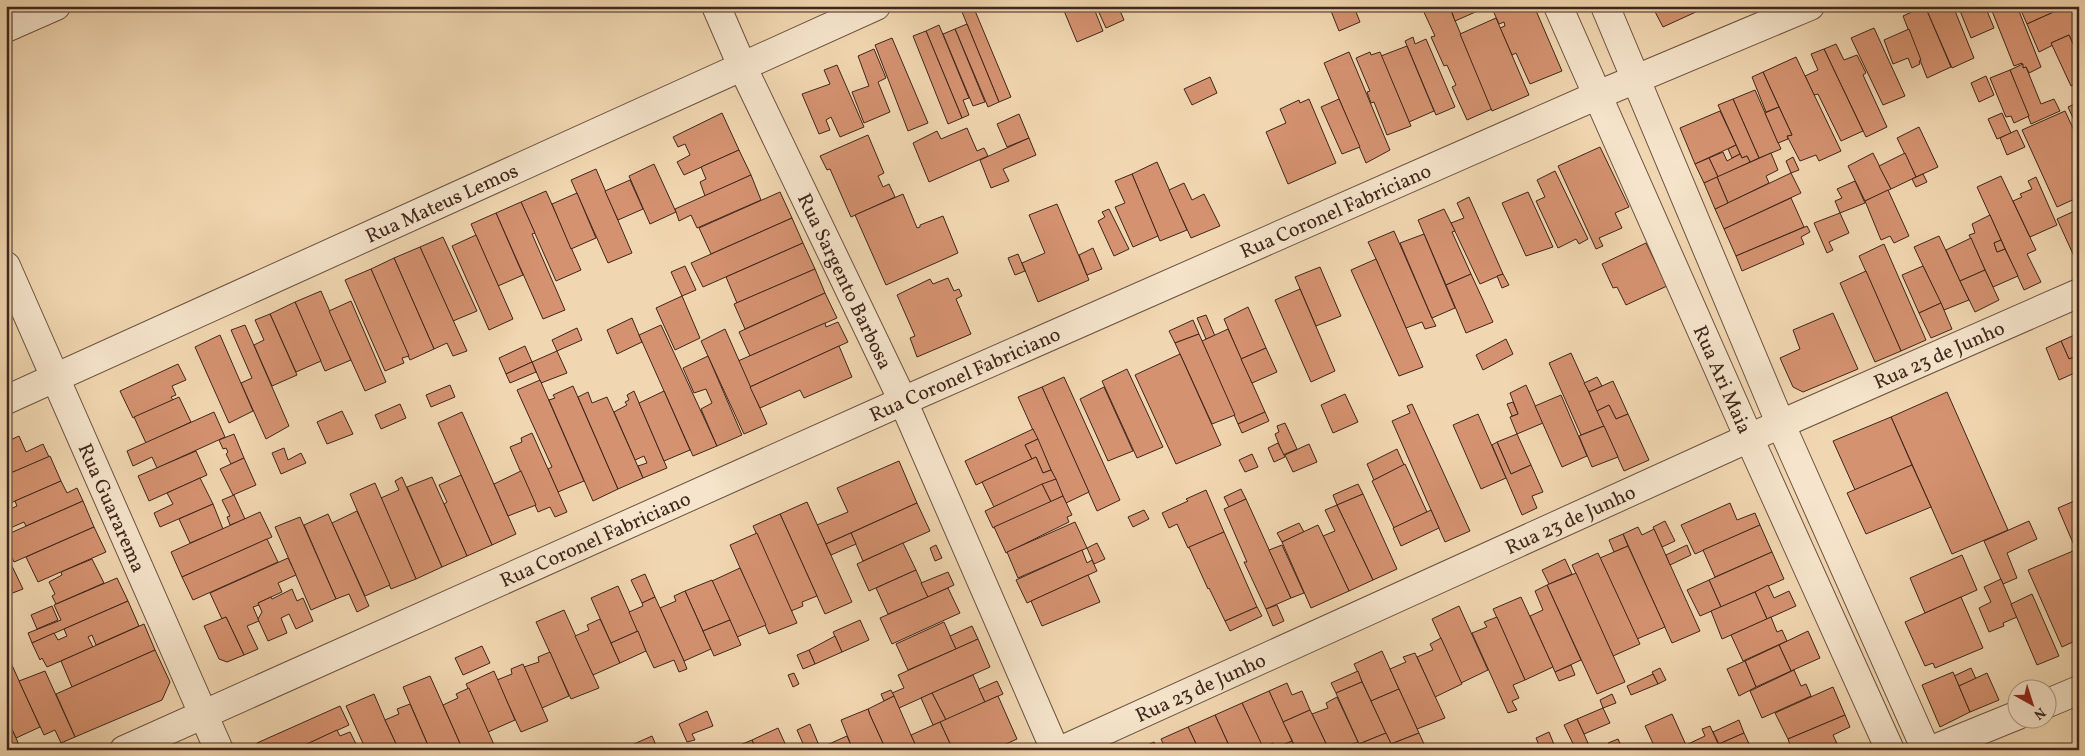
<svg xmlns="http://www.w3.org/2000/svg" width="2085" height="756" viewBox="0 0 2085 756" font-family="Vollkorn,serif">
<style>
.building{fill:#d59270;stroke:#3f261c}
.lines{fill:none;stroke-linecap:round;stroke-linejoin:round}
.minor-casing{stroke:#6c5241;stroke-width:30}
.minor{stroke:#f6e5cc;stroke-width:28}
.labels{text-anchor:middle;stroke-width:4.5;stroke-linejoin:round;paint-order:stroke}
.street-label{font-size:20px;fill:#3f261c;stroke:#f6e5cc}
</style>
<rect width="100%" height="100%" fill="#f1d7b1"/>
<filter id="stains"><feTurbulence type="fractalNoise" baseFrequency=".004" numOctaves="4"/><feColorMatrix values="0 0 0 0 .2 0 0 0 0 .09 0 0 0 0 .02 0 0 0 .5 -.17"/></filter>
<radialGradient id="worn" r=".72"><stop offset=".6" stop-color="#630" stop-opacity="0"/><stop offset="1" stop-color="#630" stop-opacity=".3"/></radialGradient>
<!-- building -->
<g class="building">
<polygon points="962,6 973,6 1011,97 999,102 960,7"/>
<polygon points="1062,6 1093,6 1103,31 1077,42"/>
<polygon points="1096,6 1118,6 1124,20 1106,28"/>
<polygon points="1329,6 1356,6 1354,7 1360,22 1339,31"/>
<polygon points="1427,6 1449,6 1492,109 1467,120 1452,87 1456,85 1447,65 1444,66 1431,37 1435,36 1422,8"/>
<polygon points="1450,6 1489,6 1455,21"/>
<polygon points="1491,6 1534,6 1562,71 1530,84 1516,53 1512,55 1500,28 1505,26 1504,22 1499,24"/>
<polygon points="1652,6 1709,6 1663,27"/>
<polygon points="1925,6 1951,67 1927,78 1903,16"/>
<polygon points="1925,6 1953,6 1974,58 1952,68"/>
<polygon points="1958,6 1985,6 1994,28 1971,38"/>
<polygon points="1990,6 2017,6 2041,67 2029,73 2026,67 2023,68 2022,63 2014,66"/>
<polygon points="2019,6 2067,6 2027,24"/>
<polygon points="2067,6 2074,6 2079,17 2079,49 2076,50 2069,35 2051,43 2053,45 2039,52 2027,24"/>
<polygon points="1496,18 1529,95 1492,111 1460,34"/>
<polygon points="967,24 999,102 988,107 955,29"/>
<polygon points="939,25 969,98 963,100 969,115 962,118 926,31"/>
<polygon points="1874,28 1905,96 1883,105 1851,38"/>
<polygon points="955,29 985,102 973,106 943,34"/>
<polygon points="1909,29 1921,60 1919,61 1920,64 1912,68 1908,58 1893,64 1884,40"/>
<polygon points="926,31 962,118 948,124 913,36"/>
<polygon points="2069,35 2079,57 2079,85 2078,83 2071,86 2051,43"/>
<polygon points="1413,37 1415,44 1426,39 1455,107 1436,115 1405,41"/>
<polygon points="892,38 928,123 908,131 875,45"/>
<polygon points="1836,44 1844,60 1857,55 1866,73 1863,75 1887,127 1866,137 1824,49"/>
<polygon points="1407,46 1434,111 1409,122 1381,56"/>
<polygon points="874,49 886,78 878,82 890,112 864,123 852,92 869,86 858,56"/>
<polygon points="1824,49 1863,131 1841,141 1818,94 1814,95 1805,76 1818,70 1811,54"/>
<polygon points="1349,52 1390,150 1366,163 1324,63"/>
<polygon points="1370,52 1371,55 1380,52 1411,126 1387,135 1374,102 1371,103 1367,92 1370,91 1356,58"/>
<polygon points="1796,57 1841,151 1819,161 1816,155 1800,161 1787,136 1792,135 1763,72"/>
<polygon points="2023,64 2023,68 2026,67 2041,104 2054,99 2060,111 2031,124 2010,70"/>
<polygon points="837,65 864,127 840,137 831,117 826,120 830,130 819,134 802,94 830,84 824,70"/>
<polygon points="2010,70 2029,116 2014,123 2011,116 2006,117 1990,78"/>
<polygon points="1763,72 1779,107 1766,112 1752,77"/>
<polygon points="1986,76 1994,95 1979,102 1971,83"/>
<polygon points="1210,77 1217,93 1192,105 1184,89"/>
<polygon points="1755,90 1781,149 1759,158 1733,99"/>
<polygon points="1309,99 1336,163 1288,184 1266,132 1286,123 1280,109 1299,100 1300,103"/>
<polygon points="1339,99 1360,147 1342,154 1321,107"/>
<polygon points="1733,99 1759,158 1750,162 1747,156 1742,158 1718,105"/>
<polygon points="2079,102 2079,131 2068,107"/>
<polygon points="1779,107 1792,135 1787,136 1788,139 1778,143 1765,113"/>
<polygon points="1720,111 1736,145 1695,164 1680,128"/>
<polygon points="2065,111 2079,141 2079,197 2057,207 2022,130"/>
<polygon points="722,113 739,150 684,175 677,162 690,155 685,144 678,147 673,137"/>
<polygon points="2002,113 2011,133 1997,139 1988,119"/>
<polygon points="1019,114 1029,138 1007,147 997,124"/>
<polygon points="1919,127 1938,167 1916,177 1897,138"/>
<polygon points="967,128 977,151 984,148 988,156 929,182 913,143 937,131 941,139"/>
<polygon points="2017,130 2025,147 2007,155 2000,138"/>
<polygon points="868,135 884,173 878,176 883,187 889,184 895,197 851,217 830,169 827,170 820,156"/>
<polygon points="1029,138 1036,155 1003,169 1009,181 991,188 980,160"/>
<polygon points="1736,145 1740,154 1732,158 1728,149"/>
<polygon points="1600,147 1629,207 1615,213 1622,228 1599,238 1603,246 1596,249 1558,166"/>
<polygon points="739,150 751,175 705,196 700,182 706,179 701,167"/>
<polygon points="1723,152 1727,161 1740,154 1742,158 1747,156 1750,162 1718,177 1709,158"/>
<polygon points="1771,153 1778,170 1766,176 1769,183 1728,203 1717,177"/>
<polygon points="1873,153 1891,189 1865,201 1848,166"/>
<polygon points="1905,153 1916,177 1891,189 1879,166"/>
<polygon points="1793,157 1799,170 1791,173 1786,161"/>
<polygon points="1709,158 1718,177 1704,183 1695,164"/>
<polygon points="1157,162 1187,230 1160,241 1132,174"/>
<polygon points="654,164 676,212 650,224 629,176"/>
<polygon points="596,169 632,253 608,263 571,180"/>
<polygon points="1555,171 1588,239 1579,244 1576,239 1558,248 1536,201 1545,197 1537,180"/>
<polygon points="1791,173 1801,193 1724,229 1715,209"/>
<polygon points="1132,174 1158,236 1133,247 1115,207 1125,203 1115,181"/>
<polygon points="1923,174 1927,182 1916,187 1912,179"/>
<polygon points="751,175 761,200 697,228 691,215 679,221 675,209"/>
<polygon points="2001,176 2036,250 2027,254 2041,282 2024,290 1977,187"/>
<polygon points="1717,177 1728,203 1715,209 1704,183"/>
<polygon points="2036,177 2057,225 2030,237 2013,201 2022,197 2020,194 2032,189 2028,181"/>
<polygon points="630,180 643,209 618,220 605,191"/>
<polygon points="1855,181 1865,203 1840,213 1835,201 1842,198 1837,189"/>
<polygon points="1184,183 1192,200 1204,194 1220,226 1191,238 1169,190"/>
<polygon points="1888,190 1909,236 1894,243 1890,236 1881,240 1865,201"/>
<polygon points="546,191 581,270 556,281 521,202"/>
<polygon points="780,192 792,218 711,254 699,228"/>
<polygon points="1528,192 1553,247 1526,256 1502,203"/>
<polygon points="577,193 596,238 571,249 552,204"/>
<polygon points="903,194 917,228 920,227 920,225 943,216 958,253 886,285 855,215"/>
<polygon points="1469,197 1503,274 1480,284 1451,223 1464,218 1457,203"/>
<polygon points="1791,198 1804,227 1736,256 1724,229"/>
<polygon points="521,202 535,233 532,234 565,310 543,319 496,213"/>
<polygon points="1057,204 1089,280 1038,302 1022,263 1045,253 1029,215"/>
<polygon points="1109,209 1129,249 1114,256 1098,221 1105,217 1102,212"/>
<polygon points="1444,209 1455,231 1452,232 1471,274 1446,285 1418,220"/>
<polygon points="2079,209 2079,267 2057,219"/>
<polygon points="496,213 523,275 498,286 471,224"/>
<polygon points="1840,213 1849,233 1829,242 1833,250 1827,253 1814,223"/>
<polygon points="1990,215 2001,240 1994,243 1997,252 2005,249 2018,276 1993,287 1969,235 1975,233 1972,224"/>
<polygon points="792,218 803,243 703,287 691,263"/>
<polygon points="1807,226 1810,232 1801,237 1804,244 1742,271 1736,256"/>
<polygon points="1394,231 1432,318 1436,326 1425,329 1422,322 1406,328 1376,259 1368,242"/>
<polygon points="1424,234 1455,308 1432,318 1400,243"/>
<polygon points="476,235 513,319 489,330 452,246"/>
<polygon points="1939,236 1969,300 1944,310 1914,247"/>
<polygon points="443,237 477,311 453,321 420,247"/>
<polygon points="1971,238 1985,270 1960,281 1946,250"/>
<polygon points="2001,240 2005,249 1997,252 1994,243"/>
<polygon points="803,243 815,269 737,303 726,277"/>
<polygon points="1646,243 1667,286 1626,305 1617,287 1613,288 1602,264"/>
<polygon points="1884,244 1926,340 1901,351 1859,256"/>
<polygon points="420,247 467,351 453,356 447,343 434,349 394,258"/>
<polygon points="1093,248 1102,269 1087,275 1079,255"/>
<polygon points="1018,254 1025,271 1015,275 1008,258"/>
<polygon points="394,258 434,349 410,360 371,269"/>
<polygon points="1376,259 1423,367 1399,376 1351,270"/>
<polygon points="685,266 696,290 682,296 671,272"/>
<polygon points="1923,266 1941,303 1919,313 1902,275"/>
<polygon points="1320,267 1341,316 1316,326 1295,277"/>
<polygon points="371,269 409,356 402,358 404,363 385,371 345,280"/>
<polygon points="815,269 825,293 745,329 734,304"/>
<polygon points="1985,270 1999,300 1975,312 1960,281"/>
<polygon points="1866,271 1901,351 1875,362 1840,283"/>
<polygon points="1471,274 1493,322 1466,333 1446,285"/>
<polygon points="1503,274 1509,285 1502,288 1497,276"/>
<polygon points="948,278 954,291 959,289 962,296 956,299 971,334 917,357 910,338 915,336 897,295 930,279 933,284"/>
<polygon points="1300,289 1335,371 1311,382 1275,300"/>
<polygon points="321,291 351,360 325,371 295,302"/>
<polygon points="825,293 837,318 750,356 739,332"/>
<polygon points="682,296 700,338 675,350 656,308"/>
<polygon points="351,301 386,382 365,391 329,311"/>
<polygon points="295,302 321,361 296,372 270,314"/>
<polygon points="1941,303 1952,329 1931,338 1919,313"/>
<polygon points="1248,307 1266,348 1241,359 1224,319"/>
<polygon points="1833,313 1858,369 1803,392 1793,387 1780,358 1800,349 1793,330"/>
<polygon points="270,314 297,375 272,386 254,345 264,340 255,320"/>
<polygon points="1206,315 1215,336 1206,339 1197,318"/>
<polygon points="632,318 642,342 617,354 607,330"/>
<polygon points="1193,320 1199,334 1175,343 1169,331"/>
<polygon points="838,322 848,342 750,387 738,361 825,323 826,327"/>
<polygon points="245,325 289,426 266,439 241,383 252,378 231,330"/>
<polygon points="661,325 717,446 693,456 639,335"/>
<polygon points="577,328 582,340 557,351 552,340"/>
<polygon points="725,329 767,424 744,434 701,341"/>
<polygon points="1228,329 1265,412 1238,424 1202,341"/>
<polygon points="2079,333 2079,355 2069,359 2061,341"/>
<polygon points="1199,334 1235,415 1212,424 1175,343"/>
<polygon points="220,335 253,411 229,423 195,347"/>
<polygon points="1506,339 1513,354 1483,370 1476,355"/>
<polygon points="2061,341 2069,359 2079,355 2079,371 2059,380 2046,348"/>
<polygon points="525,346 532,362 506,374 499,358"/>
<polygon points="839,346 852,377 804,398 800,390 760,408 750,387"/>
<polygon points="1266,348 1277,372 1252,383 1241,359"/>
<polygon points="557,351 567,373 541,383 532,362"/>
<polygon points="1571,353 1604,426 1581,435 1549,363"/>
<polygon points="1180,354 1221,445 1176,464 1135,375"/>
<polygon points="708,356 742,435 717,446 701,409 712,403 706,389 694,393 683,368"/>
<polygon points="532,362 536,372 510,383 506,374"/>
<polygon points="178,364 186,380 172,386 176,395 171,397 173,400 133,418 120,391"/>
<polygon points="1127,369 1163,447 1137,458 1102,381"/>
<polygon points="1064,377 1120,500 1097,511 1042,387"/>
<polygon points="1597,377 1602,386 1589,392 1584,383"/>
<polygon points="540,380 584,481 558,492 548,469 552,467 517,390"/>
<polygon points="1613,381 1628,414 1616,419 1609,405 1597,411 1589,392"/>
<polygon points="450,385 455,397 431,407 426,395"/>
<polygon points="1526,385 1543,423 1517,434 1510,417 1518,414 1510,393"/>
<polygon points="573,386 618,489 593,501 549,400 555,398 553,395"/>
<polygon points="1042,387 1089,492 1066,503 1018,397"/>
<polygon points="1104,387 1133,451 1108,461 1080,399"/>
<polygon points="634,391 667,468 643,478 638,466 647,463 644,456 635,460 614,412 627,405 625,402 629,400 627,395"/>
<polygon points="664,391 690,450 664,461 639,403"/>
<polygon points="588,392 592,403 607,397 643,478 618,489 578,397"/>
<polygon points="1947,392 2008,530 1952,554 1891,417"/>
<polygon points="1345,394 1358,422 1333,433 1321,405"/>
<polygon points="1561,395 1587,456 1562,467 1535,406"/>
<polygon points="179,397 191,422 146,443 134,417"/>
<polygon points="1513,402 1518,414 1512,416 1507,404"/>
<polygon points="400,404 406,418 381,429 375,415"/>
<polygon points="1412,404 1470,531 1445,542 1392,421 1410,413 1407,406"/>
<polygon points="1609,405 1616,419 1628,414 1649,460 1624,471 1597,411"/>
<polygon points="342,411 353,434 327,444 317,422"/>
<polygon points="214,412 225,437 157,468 152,457 133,466 127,451"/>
<polygon points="462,412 516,534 492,545 438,423"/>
<polygon points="1265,412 1269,421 1242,433 1238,424"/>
<polygon points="1478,414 1506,478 1481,489 1453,425"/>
<polygon points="1891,417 1912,465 1855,490 1833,441"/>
<polygon points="1285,423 1297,449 1283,455 1275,434 1279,432 1277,426"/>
<polygon points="1604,426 1618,457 1592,467 1579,436"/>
<polygon points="1033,429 1038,439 1025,445 1032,459 976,485 965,461"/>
<polygon points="532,433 567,512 555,517 550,507 538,512 510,447 522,442 521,438"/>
<polygon points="234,434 244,458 231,464 226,454 228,452 226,448 223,449 219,440"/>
<polygon points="1517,434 1531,465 1511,474 1497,442"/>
<polygon points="19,436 26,452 43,444 49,457 6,475 6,442"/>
<polygon points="1038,439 1051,470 1043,473 1036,457 1032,459 1025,445"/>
<polygon points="1497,442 1511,474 1531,465 1543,492 1532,496 1537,508 1522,515 1492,445"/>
<polygon points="1278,443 1285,457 1274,462 1268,448"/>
<polygon points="1309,444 1317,462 1293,472 1285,455"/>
<polygon points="284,448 288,460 301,453 306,463 281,474 272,453"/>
<polygon points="1397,449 1404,465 1374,480 1367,464"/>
<polygon points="196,451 207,475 149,501 138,476"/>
<polygon points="1252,454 1258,467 1245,472 1239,460"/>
<polygon points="50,456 61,481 6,505 6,475"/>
<polygon points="1036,457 1043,473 1051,470 1056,479 994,507 982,482"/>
<polygon points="244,458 256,485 233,495 220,469"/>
<polygon points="899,461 917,503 826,544 817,525 848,512 837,488"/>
<polygon points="1405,464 1427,512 1394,528 1372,481"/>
<polygon points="1912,465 1931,507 1866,534 1847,493"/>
<polygon points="521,471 536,505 508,516 494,484"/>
<polygon points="461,475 492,545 467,556 444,504 447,502 439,485"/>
<polygon points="402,477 442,567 416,579 381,498 399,490 395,481"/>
<polygon points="432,477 467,556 442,567 407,487"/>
<polygon points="200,478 213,504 160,527 154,513 173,504 167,493"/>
<polygon points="1056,479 1063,496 1051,502 1042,484"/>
<polygon points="61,481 67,493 77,488 83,501 26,526 24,522 8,529 6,511 17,506 15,501"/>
<polygon points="375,483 416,579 391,589 350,494"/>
<polygon points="1042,484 1051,502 993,528 985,511"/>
<polygon points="1358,484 1363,494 1337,505 1333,495"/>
<polygon points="1241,489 1246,499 1229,507 1224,497"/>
<polygon points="1206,490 1224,532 1188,548 1177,524 1169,528 1162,513 1188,501 1186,499"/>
<polygon points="1363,494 1397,569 1373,580 1337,505"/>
<polygon points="234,495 245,519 230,525 227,517 230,516 222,500"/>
<polygon points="1063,496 1072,515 1067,517 1069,522 1006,553 994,527"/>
<polygon points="1246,499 1291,598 1266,609 1244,562 1247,562 1224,509"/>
<polygon points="2079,499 2079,557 2058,508"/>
<polygon points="83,501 94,527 14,562 8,550 6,550 6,535"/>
<polygon points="807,502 852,602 825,614 780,514"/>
<polygon points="917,503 930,531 863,561 851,533"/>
<polygon points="1730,503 1737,520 1755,513 1760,525 1695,554 1681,525"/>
<polygon points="213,504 223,529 190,543 179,519"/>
<polygon points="1337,505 1373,580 1349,591 1323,536 1335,531 1325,510"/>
<polygon points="1144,510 1149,519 1133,527 1128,517"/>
<polygon points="1431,510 1439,528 1401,546 1393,528"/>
<polygon points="357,511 390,585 365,596 332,523"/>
<polygon points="260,512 272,537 182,577 171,552"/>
<polygon points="328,514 369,606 357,612 349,594 336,599 304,525"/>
<polygon points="780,514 817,596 802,602 803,606 791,611 753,526"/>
<polygon points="300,517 336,599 311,610 275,527"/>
<polygon points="1665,521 1675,541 1662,547 1653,527"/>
<polygon points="2029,521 2037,539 2007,553 2017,578 2003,584 1984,541"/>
<polygon points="1075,522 1087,548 1018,578 1007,552"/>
<polygon points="1299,523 1304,532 1282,542 1277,533"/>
<polygon points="1318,525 1349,591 1311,608 1282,542"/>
<polygon points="1760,525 1772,552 1715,577 1703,550"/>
<polygon points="94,527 106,552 38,582 26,557"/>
<polygon points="1638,527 1642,535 1654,529 1700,631 1672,643 1623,534"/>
<polygon points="1224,532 1257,607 1225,621 1209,588 1208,589 1189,547"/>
<polygon points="757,533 797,623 769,634 730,545"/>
<polygon points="851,533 856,544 831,555 826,544"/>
<polygon points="1623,534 1628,546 1614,552 1609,540"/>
<polygon points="267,539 278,562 193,600 182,577"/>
<polygon points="903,543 916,570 869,591 857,564"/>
<polygon points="1097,543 1105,559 1094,564 1087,548"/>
<polygon points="936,545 942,558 935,561 930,548"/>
<polygon points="1282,545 1304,593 1291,598 1269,550"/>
<polygon points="1687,545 1691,555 1670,565 1666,555"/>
<polygon points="1628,546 1665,627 1637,639 1600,558"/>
<polygon points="1082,550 1087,563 1092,560 1097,571 1027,603 1016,580"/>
<polygon points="2073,551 2079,565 2079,639 2062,647 2028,570"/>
<polygon points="1772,552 1784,579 1721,607 1709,580"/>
<polygon points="1598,553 1640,644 1613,656 1572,565"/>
<polygon points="1962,555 1977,590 1925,613 1910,578"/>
<polygon points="288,558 296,575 278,583 282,592 258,603 259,605 253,607 259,621 247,626 258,649 244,655 226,617 222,619 210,593"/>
<polygon points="92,559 104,583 56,604 52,596 55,594 49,582 62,575 61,572"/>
<polygon points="1565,559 1572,574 1549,584 1542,570"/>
<polygon points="11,564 23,589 10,594 6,585 6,566"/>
<polygon points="740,568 766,625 737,637 712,581"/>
<polygon points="916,570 928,597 888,614 876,588"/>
<polygon points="948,572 954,585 928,597 921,583"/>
<polygon points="1576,573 1625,682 1597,694 1547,585"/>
<polygon points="645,574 655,597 642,603 631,580"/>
<polygon points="1088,575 1100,602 1042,626 1031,601"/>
<polygon points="117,578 128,601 32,643 28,633 61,620 54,605"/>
<polygon points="2001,579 2017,617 2003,623 2004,626 1989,632 1979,608 1991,602 1984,587"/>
<polygon points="712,580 730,620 703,631 685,591"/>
<polygon points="1709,580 1721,607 1700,616 1687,590"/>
<polygon points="1547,585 1581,660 1555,672 1530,616 1543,610 1535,591"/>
<polygon points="1768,585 1774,598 1789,591 1796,606 1767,619 1755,592"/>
<polygon points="618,586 638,631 611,643 591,598"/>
<polygon points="948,588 960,613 892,644 880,618"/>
<polygon points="292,589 297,601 303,598 313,621 296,629 289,614 281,618 287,633 268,641 258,619 262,612 258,603 271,597 272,599"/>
<polygon points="685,591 711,649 684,661 660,608 676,601 674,596"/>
<polygon points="1755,592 1767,619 1722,639 1711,611"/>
<polygon points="2032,594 2059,656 2037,665 2011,604"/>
<polygon points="655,597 684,661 687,669 679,672 674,660 654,668 646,651 629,612 643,606 642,603"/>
<polygon points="1521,597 1553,667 1525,680 1493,609"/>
<polygon points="1961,597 1983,648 1935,668 1933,663 1925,666 1905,622"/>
<polygon points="128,601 139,626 96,645 92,635 88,637 93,647 47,667 42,658 40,660 32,643 54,633 58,640 67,636 64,629"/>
<polygon points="1277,605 1284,621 1273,626 1266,609"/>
<polygon points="52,606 58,620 37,629 31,615"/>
<polygon points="1459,606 1488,670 1461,683 1432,619"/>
<polygon points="1257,607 1262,616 1230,631 1225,621"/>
<polygon points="564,610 599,688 571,699 536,622"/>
<polygon points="226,617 244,655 227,662 219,659 204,626"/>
<polygon points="1497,617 1525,680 1513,685 1519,698 1512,701 1517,710 1508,713 1472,633 1487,627 1484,622"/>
<polygon points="1771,617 1777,632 1782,630 1787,641 1743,661 1731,635"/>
<polygon points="600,619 620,663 593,675 575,636 589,630 587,625"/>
<polygon points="730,620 741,645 714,656 703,631"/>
<polygon points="860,620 869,640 842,652 833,632"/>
<polygon points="944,622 956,649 908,670 896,644"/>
<polygon points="144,624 155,650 72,687 61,661"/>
<polygon points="972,626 978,639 956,649 950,636"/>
<polygon points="638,631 646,651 620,663 611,643"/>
<polygon points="1808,631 1820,658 1791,671 1779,645"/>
<polygon points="835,636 842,652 815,664 809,650"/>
<polygon points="1441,638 1462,684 1435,697 1417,657 1433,650 1430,644"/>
<polygon points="978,639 990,667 899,708 892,693 904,688 898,675"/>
<polygon points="1779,645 1791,671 1756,687 1745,661"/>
<polygon points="482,646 490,663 463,675 455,658"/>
<polygon points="155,650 170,682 162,700 75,737 56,694"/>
<polygon points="809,650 815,664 803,669 797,655"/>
<polygon points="1382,651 1399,689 1371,701 1354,664"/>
<polygon points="6,652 40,727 16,738 6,717"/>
<polygon points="550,652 569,696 542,708 524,667 539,662 538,657"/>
<polygon points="1415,653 1445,718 1417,729 1390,669 1406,662 1403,657"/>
<polygon points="1745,661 1756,687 1739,696 1727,669"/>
<polygon points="523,664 548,721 521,732 497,680 512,674 511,669"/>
<polygon points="1571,665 1575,675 1559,681 1555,672"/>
<polygon points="1660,668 1666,680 1658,684 1652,672"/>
<polygon points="1971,668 1976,679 1959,686 1954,676"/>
<polygon points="1794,670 1801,686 1806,684 1811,696 1762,718 1750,691"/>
<polygon points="45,671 75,737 61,743 55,730 44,735 19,681"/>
<polygon points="494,671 515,720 488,732 466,684"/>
<polygon points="1358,671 1362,682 1336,693 1331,683"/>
<polygon points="1953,672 1970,712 1940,727 1922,685"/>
<polygon points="794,673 799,684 793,687 788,675"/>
<polygon points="1987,673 1999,700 1970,712 1959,686"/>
<polygon points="1653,674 1658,684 1631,695 1627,686"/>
<polygon points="973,675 985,702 946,720 932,693"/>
<polygon points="430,676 443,705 463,750 430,750 403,687"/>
<polygon points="997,681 1003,694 985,702 979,689"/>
<polygon points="1362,682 1386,733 1359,744 1336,693"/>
<polygon points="1287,683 1292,695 1302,691 1310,710 1283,722 1269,691"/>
<polygon points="1833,687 1845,715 1788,739 1775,713"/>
<polygon points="469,688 495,747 489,750 463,750 443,705 458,698 456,694"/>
<polygon points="1399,689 1419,733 1391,744 1371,701"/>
<polygon points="891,690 894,696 884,701 881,694"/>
<polygon points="1269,691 1292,741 1276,748 1273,743 1263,748 1242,703"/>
<polygon points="932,693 946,720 933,725 921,698"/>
<polygon points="374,694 385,720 399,750 366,750 346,706"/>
<polygon points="1612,694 1616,703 1603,708 1600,700"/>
<polygon points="894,696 911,735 918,750 886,750 870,715 868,709"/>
<polygon points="998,696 1017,739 993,750 953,750 940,722"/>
<polygon points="1337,697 1358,742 1338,750 1329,750 1312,714 1328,708 1326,703"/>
<polygon points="1242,703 1263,747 1264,750 1231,750 1215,715"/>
<polygon points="410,704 430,750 399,750 385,720 399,714 397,709"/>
<polygon points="340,706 349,725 294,750 260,750 257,743"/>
<polygon points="1603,708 1610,723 1584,734 1577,719"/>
<polygon points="868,709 870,715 886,750 853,750 841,720"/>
<polygon points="1310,710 1312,714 1329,750 1296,750 1292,740 1283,722"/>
<polygon points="707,711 713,726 692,734 695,740 687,742 679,724"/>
<polygon points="1672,714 1686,745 1688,750 1656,750 1645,726"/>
<polygon points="1215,715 1231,750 1199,750 1188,727"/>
<polygon points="1845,715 1850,727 1833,735 1840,750 1792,750 1788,739"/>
<polygon points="6,717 16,738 21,750 6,750"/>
<polygon points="1577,719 1584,734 1591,750 1576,750 1564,725"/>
<polygon points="1739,720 1744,733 1719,744 1713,732"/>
<polygon points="940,722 953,750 918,750 911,735"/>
<polygon points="810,724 821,750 794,750 804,746 797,730"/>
<polygon points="1710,726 1721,750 1688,750 1686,745 1705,736 1702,729"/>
<polygon points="1188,727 1199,750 1166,750 1161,739"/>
<polygon points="778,728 788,750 756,750 752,740"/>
<polygon points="337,730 340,736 350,732 359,750 294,750"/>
<polygon points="1549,732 1555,747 1549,750 1541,750 1536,738"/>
<polygon points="1386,733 1394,750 1361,750 1359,744"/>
<polygon points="1419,733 1424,744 1411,750 1394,750 1391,744"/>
<polygon points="1744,733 1752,750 1721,750 1719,744"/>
<polygon points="652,736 658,750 626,750 625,748"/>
<polygon points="847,736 853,750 821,750 820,748"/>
<polygon points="1618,739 1623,750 1612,750 1608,743"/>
<polygon points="752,740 756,750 728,750"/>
<polygon points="1292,741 1296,750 1279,750 1278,747"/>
<polygon points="1154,742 1158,750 1136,750"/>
</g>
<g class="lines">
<defs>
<g id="minor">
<path id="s1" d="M716,6l26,60 161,335 152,349"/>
<path id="s2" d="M1558,6l191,432 141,312"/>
<polyline points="1605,6 1781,425 1926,750"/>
<polyline points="6,28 56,6"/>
<path id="s3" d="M6,266l213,484"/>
<path id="s4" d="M6,400l870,-394"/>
<polyline points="2048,703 2079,690"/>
<path id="s5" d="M124,750l779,-349 695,-306 212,-89"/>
<path id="s6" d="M1062,750l687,-312 330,-145"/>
<polyline points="1932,750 2018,715"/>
</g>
</defs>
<!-- minor casing -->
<use href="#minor" class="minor-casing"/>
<!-- minor -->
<use href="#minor" class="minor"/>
</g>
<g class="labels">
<!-- street labels -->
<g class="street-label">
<text dy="7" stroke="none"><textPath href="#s4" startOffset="478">Rua Mateus Lemos</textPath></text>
<text dy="7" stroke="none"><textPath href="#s5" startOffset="1326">Rua Coronel Fabriciano</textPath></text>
<text dy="7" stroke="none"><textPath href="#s1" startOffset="304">Rua Sargento Barbosa</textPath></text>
<text dy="7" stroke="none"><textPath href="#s6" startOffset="962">Rua 23 de Junho</textPath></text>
<text dy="7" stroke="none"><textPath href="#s5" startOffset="921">Rua Coronel Fabriciano</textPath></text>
<text dy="7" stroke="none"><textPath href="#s2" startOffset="408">Rua Ari Maia</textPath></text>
<text dy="7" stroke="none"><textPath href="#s3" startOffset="264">Rua Guararema</textPath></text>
<text dy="7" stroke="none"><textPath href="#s6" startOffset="558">Rua 23 de Junho</textPath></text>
<text dy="7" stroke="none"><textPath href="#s5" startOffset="516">Rua Coronel Fabriciano</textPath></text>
<text dy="7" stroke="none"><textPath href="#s6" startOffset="152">Rua 23 de Junho</textPath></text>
</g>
</g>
<!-- margin -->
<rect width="2085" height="756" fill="none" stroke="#f1d7b1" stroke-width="25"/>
<rect x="8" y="8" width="2070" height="741" fill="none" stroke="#3f261c" stroke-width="2.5"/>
<rect x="12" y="12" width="2060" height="731" fill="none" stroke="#3f261c"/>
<!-- north arrow -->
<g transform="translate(2032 704) rotate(141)"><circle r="24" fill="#f6e5cc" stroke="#ad9986"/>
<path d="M0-4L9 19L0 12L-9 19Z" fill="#8f2418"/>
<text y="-8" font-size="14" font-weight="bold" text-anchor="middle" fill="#3f261c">N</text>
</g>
<rect width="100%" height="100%" filter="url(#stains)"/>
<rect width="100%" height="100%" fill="url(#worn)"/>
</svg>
